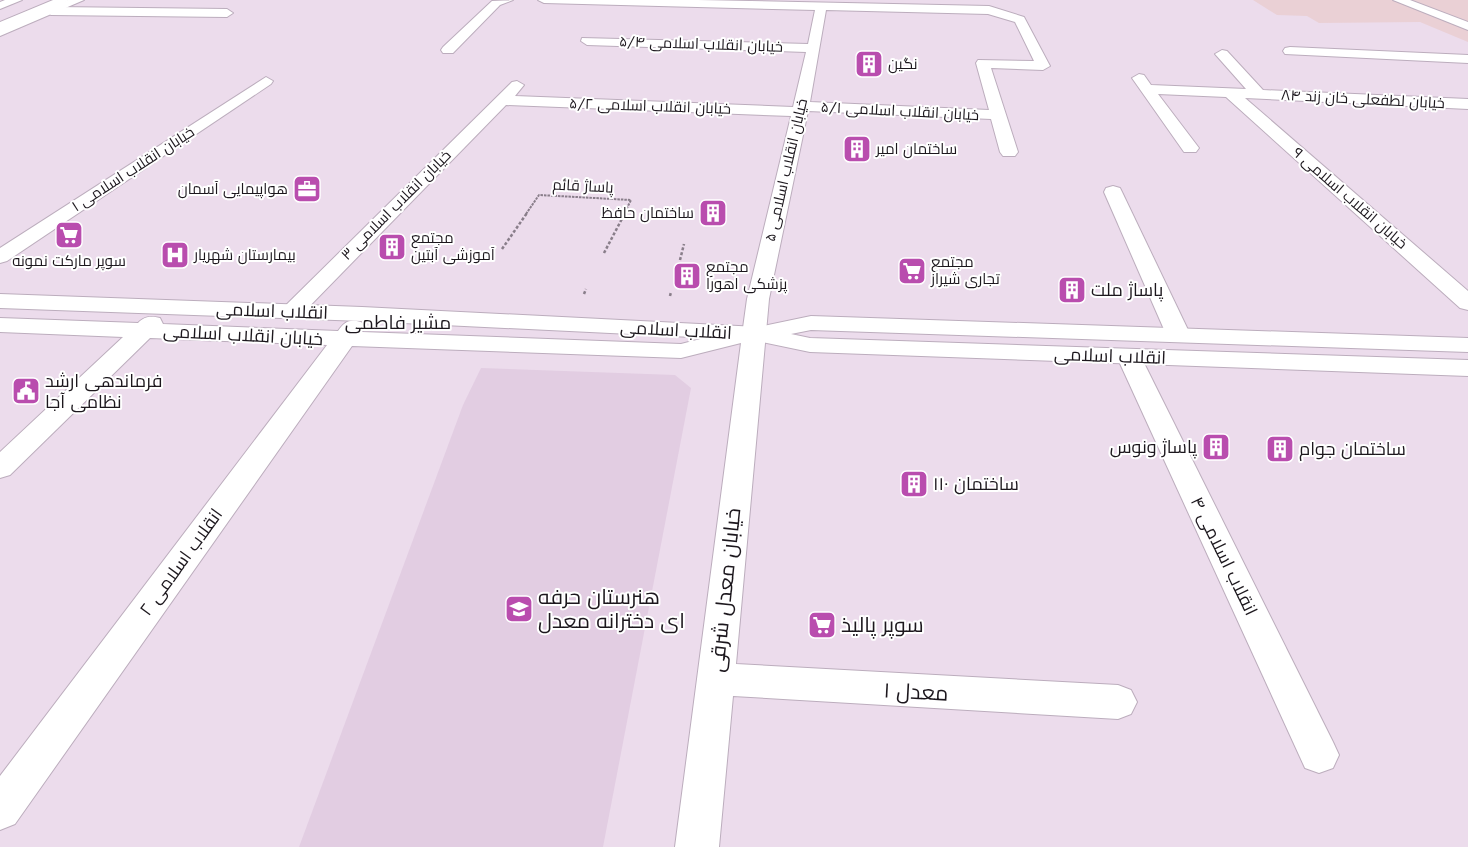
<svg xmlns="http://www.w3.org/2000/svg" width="1468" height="847" viewBox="0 0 1468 847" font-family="Jost,Cairo,sans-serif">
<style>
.commercial{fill:#ead0d5}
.built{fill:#e2cde2}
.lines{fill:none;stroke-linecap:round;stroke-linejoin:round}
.minor-casing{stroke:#bcadbd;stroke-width:2}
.major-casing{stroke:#bcadbd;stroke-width:2}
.path-far1{stroke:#897e8a;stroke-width:2;stroke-dasharray:2.5 1;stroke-linecap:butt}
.path{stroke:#897e8a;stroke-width:2.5;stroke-dasharray:3 2;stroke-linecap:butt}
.minor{fill:#fff;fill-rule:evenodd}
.major{fill:#fff;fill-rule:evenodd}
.labels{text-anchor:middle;stroke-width:4;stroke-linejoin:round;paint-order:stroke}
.far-street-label{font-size:15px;fill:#1c171d;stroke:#fff}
.far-poi-label{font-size:15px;fill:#1c171d;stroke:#fff;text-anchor:start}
.poi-label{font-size:18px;fill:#1c171d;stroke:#fff;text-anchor:start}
.street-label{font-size:18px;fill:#1c171d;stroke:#fff}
.neighbourhood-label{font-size:19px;fill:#1c171d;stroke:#fff}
.near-street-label{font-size:21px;fill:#1c171d;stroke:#fff}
.near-poi-label{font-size:21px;fill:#1c171d;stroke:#fff;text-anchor:start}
</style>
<rect width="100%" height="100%" fill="#ecdcec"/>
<!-- commercial -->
<polygon class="commercial" points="1253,0 1468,0 1468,42 1420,22 1319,23 1307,16 1277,15"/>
<!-- built -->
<polygon class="built" points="481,368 675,375 691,388 603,847 299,847 463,405"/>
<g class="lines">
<defs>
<g id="minor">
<polygon points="53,0 69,0 55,7 227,9 233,13 227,17 51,15 45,11 0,30 0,22"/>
<polygon points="513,0 500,5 453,53 443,53 441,50 443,47 492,1"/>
<path d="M538,0h160l291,6 35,11 26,49 -7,4 -52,-2 27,84 -3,4h-12l-3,-4 -9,-33 -183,-8 -39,188 -33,365 382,21 13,5 6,12 -6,12 -13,5 -385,-23 -14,151h-44l66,-504 -60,15 -329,-12 -337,478 -15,6v-54l327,-431 -177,-7 -140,137 -10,3v-26l123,-115 -123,-5v-14l138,5c7,-7 13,-7 22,-5l3,6 175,7c7,-10 12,-12 23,-9l4,5 -3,5 319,12 62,-16 4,-29 44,-183 -285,-11 -207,212 -8,2 -8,-2 -4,-5 233,-230 5,-1 7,4 -9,11 278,11 13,-55 -219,-7 -6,-4 1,-3 226,6 7,-34 -271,-7zM826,10l162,4 27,8 19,39 -56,-1 -2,3 13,47 -179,-8z"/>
<polygon points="1393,0 1410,0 1468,22 1468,30"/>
<polygon points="1290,47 1468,55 1468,63 1285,54 1283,51 1285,48"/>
<polygon points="1222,50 1227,51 1263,90 1468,99 1468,109 1245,98 1468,291 1468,310 1460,308 1226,97 1158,94 1199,148 1196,152 1184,152 1132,78 1139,74 1144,75 1151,85 1246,89 1215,54"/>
<polygon points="266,77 273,81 271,84 7,261 0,263 0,248"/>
<polygon points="1113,186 1120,188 1122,192 1190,334 1187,339 1178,341 1169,339 1166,334 1104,192 1106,188"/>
<polygon points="1129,350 1138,352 1141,357 1333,742 1339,755 1333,768 1319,773 1305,768 1117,357 1120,352"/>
</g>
<g id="major">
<polygon points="5,0 22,0 0,9 0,2"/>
<polygon points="68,0 84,0 0,36 0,28"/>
<polygon points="0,294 362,307 758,327 811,316 1468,338 1468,352 811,330 791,334 810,338 1468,360 1468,376 810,352 753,340 362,321 0,308"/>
</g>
</defs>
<!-- minor casing -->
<use href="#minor" class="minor-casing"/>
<!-- major casing -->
<use href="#major" class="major-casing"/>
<!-- path-far1 -->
<polyline class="path-far1" points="526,214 539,195 631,200 624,214"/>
<!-- path -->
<g class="path">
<polyline points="502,249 527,213"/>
<polyline points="604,253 625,213"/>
<polyline points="680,260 684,244"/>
<polyline points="584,294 586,289"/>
<polyline points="670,296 671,292"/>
</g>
<!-- minor -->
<use href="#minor" class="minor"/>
<!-- major -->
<use href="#major" class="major"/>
</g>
<!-- icons -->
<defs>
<symbol id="building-square" viewBox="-11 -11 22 22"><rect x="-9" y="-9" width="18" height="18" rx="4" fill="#b94dae" stroke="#fff"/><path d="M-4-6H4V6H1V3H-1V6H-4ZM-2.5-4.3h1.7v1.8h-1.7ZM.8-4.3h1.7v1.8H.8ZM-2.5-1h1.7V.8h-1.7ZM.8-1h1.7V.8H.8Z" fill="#fff"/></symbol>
<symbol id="office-square" viewBox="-11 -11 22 22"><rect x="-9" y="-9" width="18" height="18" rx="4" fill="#b94dae" stroke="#fff"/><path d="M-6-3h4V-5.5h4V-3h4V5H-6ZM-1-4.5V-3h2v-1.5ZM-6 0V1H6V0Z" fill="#fff"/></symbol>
<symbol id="supermarket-square" viewBox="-11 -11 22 22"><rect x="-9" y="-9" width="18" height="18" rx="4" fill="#b94dae" stroke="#fff"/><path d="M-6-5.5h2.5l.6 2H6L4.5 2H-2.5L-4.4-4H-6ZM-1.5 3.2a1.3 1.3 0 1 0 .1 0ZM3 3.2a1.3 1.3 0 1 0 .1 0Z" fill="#fff"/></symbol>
<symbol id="hospital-square" viewBox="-11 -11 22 22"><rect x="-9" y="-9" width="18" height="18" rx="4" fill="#b94dae" stroke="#fff"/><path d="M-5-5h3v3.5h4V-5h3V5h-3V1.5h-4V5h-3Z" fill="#fff"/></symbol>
<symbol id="civic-square" viewBox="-11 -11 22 22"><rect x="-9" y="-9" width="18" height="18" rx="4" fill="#b94dae" stroke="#fff"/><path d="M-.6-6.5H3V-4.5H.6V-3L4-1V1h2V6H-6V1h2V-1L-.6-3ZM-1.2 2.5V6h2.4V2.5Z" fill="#fff"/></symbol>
<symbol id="school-square" viewBox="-11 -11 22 22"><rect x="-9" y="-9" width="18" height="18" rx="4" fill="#b94dae" stroke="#fff"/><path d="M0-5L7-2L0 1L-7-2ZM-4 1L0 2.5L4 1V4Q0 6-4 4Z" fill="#fff"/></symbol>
</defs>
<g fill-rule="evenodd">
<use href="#building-square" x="853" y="48" width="32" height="32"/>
<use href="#building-square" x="841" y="133" width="32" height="32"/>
<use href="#office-square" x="291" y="173" width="32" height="32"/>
<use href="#building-square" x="697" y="197" width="32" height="32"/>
<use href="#supermarket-square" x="53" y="219" width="32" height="32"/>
<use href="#building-square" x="376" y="231" width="32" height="32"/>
<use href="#hospital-square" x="159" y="239" width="32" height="32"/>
<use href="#supermarket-square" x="896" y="255" width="32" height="32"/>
<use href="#building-square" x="671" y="260" width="32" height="32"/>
<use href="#building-square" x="1056" y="274" width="32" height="32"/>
<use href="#civic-square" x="10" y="375" width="32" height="32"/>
<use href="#building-square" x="1200" y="431" width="32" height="32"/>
<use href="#building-square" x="1264" y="433" width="32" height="32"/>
<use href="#building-square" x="898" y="468" width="32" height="32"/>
<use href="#school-square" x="503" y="593" width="32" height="32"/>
<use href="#supermarket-square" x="806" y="609" width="32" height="32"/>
</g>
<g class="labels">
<!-- far-street labels -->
<g class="far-street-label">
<text transform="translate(701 44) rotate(2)" y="5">خیابان انقلاب اسلامی ۵/۴</text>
<text transform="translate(1363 99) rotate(3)" y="5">خیابان لطفعلی خان زند ۸۴</text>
<text transform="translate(650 106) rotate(2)" y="5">خیابان انقلاب اسلامی ۵/۲</text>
<text transform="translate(900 111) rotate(3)" y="5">خیابان انقلاب اسلامی ۵/۱</text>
<text transform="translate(133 169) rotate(-33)" y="5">خیابان انقلاب اسلامی ۱</text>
<text transform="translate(786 170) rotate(-77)" y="5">خیابان انقلاب اسلامی ۵</text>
<text transform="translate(583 186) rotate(3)" y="5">پاساژ قائم</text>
<text transform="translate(1350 198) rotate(41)" y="5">خیابان انقلاب اسلامی ۹</text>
<text transform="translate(396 205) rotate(-45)" y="5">خیابان انقلاب اسلامی ۳</text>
</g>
<!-- far-poi labels -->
<g class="far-poi-label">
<text x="888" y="69">نگین</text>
<text x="876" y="154">ساختمان امیر</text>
<text x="288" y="194" text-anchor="end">هواپیمایی آسمان</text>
<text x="694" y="218" text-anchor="end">ساختمان حافظ</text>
<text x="411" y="243">مجتمع<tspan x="411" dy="17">آموزشی آبتین</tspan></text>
<text x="194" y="260">بیمارستان شهریار</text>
<text x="69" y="266" text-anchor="middle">سوپر مارکت نمونه</text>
<text x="931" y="267">مجتمع<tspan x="931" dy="17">تجاری شیراز</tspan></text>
<text x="706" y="272">مجتمع<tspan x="706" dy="17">پزشکی اهورا</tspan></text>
</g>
<!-- poi labels -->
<g class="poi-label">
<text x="1091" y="296">پاساژ ملت</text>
<text x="45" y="387">فرماندهی ارشد<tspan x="45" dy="21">نظامی آجا</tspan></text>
<text x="1197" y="453" text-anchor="end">پاساژ ونوس</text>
<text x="1299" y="455">ساختمان جوام</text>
<text x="933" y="490">ساختمان ۱۱۰</text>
</g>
<!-- street labels -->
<g class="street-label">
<text transform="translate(272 311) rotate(2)" y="6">انقلاب اسلامی</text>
<text transform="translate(676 330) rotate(3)" y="6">انقلاب اسلامی</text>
<text transform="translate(243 335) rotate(3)" y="6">خیابان انقلاب اسلامی</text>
<text transform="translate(1110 356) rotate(2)" y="6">انقلاب اسلامی</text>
<text transform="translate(1224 556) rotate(64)" y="6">۴ انقلاب اسلامی</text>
<text transform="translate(181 562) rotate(-54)" y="6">۲ انقلاب اسلامی</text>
</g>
<!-- neighbourhood labels -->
<g class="neighbourhood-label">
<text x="398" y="329">مشیر فاطمی</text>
</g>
<!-- near-street labels -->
<g class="near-street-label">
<text transform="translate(725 590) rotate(-84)" y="7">خیابان معدل شرقی</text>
<text transform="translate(916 692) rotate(3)" y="7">۱ معدل</text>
</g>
<!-- near-poi labels -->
<g class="near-poi-label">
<text x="538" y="604">هنرستان حرفه<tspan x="538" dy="24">ای دخترانه معدل</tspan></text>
<text x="841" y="632">سوپر پالیذ</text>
</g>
</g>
</svg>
